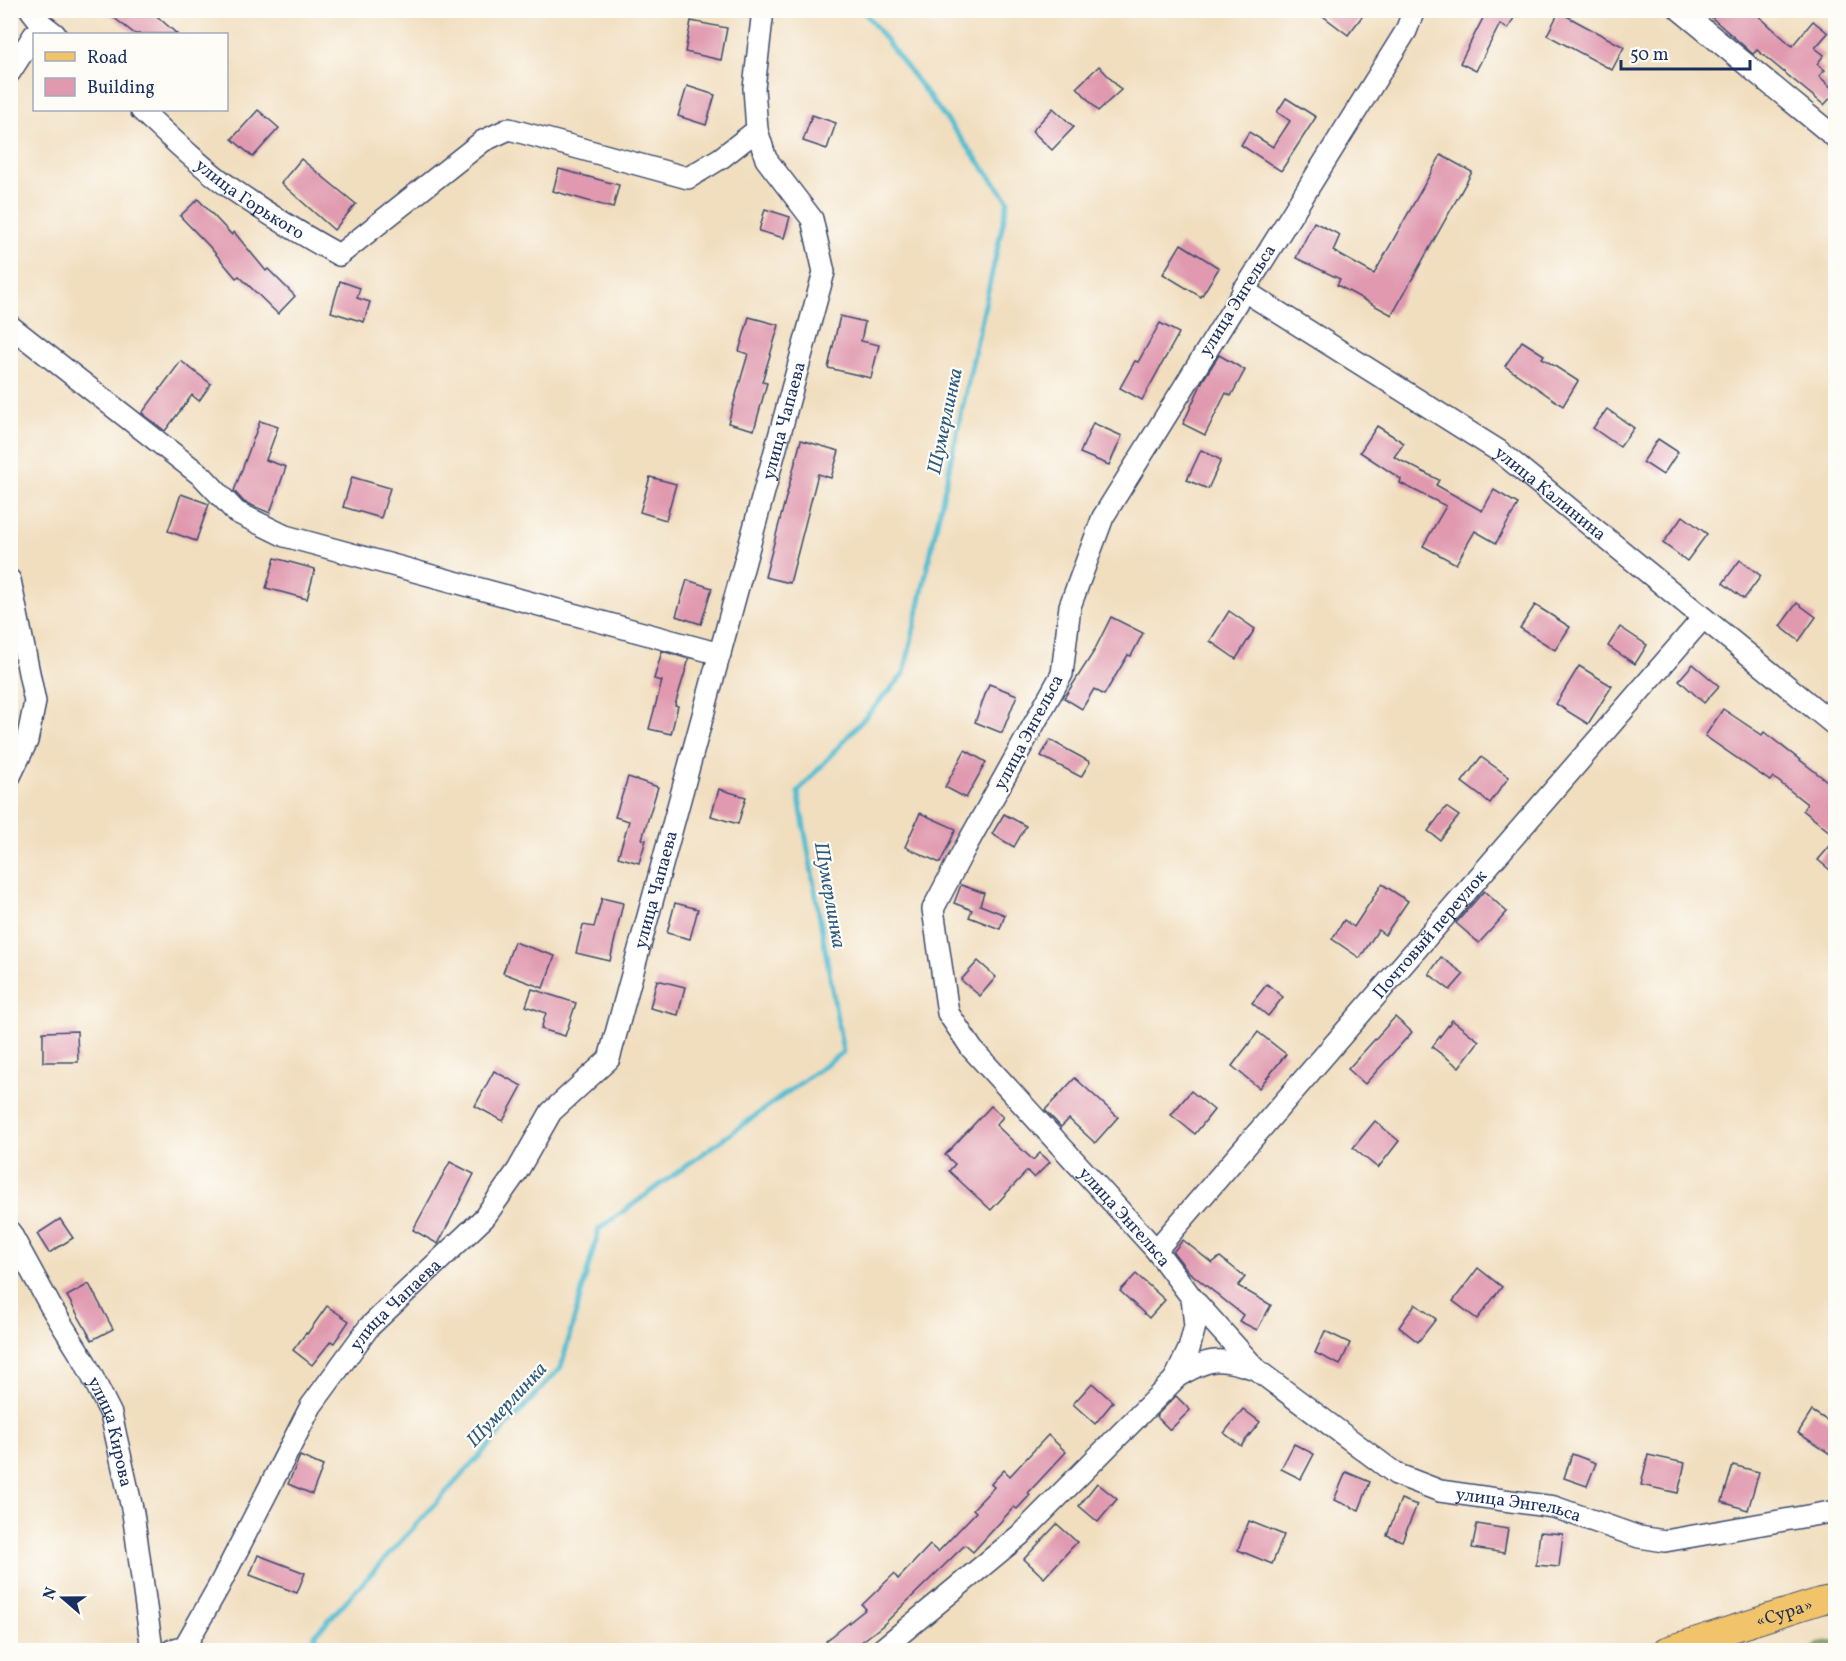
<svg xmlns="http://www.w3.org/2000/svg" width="1846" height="1661" viewBox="0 0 1846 1661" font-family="Vollkorn,serif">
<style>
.forest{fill:#83a55a;stroke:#4f6a5c;stroke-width:1.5}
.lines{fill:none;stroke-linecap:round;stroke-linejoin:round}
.stream{stroke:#54bdd1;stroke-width:5}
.building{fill:#e099af}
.minor-casing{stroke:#3b496d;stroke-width:24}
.major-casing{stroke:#3b496d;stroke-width:28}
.minor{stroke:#fff;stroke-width:21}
.major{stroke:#f1c36a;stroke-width:26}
.labels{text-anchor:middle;stroke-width:4.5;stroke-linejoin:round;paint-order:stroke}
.street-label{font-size:18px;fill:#1b2f5e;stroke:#fdfcf7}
.water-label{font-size:20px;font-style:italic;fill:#2c5a80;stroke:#fdfcf7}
</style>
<rect width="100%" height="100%" fill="#fdfcf7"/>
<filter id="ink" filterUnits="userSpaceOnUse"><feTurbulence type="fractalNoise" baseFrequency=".0167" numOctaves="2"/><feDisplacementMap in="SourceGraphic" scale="12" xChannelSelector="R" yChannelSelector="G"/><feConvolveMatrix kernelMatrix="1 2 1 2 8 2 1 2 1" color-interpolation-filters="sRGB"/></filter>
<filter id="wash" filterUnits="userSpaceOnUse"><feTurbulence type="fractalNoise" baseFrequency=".008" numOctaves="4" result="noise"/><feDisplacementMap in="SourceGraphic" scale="24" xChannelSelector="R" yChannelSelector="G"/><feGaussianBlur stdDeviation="1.35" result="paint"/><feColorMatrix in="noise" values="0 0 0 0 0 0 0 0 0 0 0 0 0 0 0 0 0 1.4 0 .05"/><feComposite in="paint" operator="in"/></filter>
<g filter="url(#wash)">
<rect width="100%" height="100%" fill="#f1debf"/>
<!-- forest -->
<polygon class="forest" points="1835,1641 1835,1650 1811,1650 1818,1644"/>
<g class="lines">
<!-- stream -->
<polyline class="stream" points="331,1650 314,1636 561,1367 599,1229 843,1052 798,792 904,674 1008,200 863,10"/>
</g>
<g id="blocks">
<!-- building -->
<g class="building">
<polygon points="104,10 150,10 177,34 135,34"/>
<polygon points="1315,10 1367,10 1348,35"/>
<polygon points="1473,10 1518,10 1508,29 1500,24 1476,71 1460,63 1484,16"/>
<polygon points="1703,10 1752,10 1792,46 1813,21 1828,33 1815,48 1824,55 1817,64 1825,70 1819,76 1836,92 1824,105 1757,50 1753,54"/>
<polygon points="1559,12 1624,47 1612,70 1547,35"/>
<polygon points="691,21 727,28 721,60 685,52"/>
<polygon points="1099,66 1121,90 1098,111 1077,87"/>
<polygon points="687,86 715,95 706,125 678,116"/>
<polygon points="1286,98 1316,117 1281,171 1241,145 1249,132 1273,147 1290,121 1277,112"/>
<polygon points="1053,108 1074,127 1052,150 1032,131"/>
<polygon points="258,110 279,128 253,157 232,139"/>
<polygon points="812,115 836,123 827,149 803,141"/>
<polygon points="1441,155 1472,172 1392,315 1337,285 1340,279 1296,258 1314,222 1340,235 1333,251 1374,274"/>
<polygon points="301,159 356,204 334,230 281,183"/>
<polygon points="559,169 619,185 613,208 553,191"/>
<polygon points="198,199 232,235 234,232 266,271 268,269 295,296 278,314 239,276 236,278 209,246 180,216"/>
<polygon points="765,209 790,217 784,238 759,231"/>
<polygon points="1181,244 1219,268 1201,297 1163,274"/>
<polygon points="340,281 360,288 357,298 370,302 364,322 331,312"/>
<polygon points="840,316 865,322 861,341 879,345 871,378 828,368"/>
<polygon points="749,317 779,325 762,382 767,383 754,430 728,423 748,354 739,351"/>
<polygon points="1160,323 1179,333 1142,400 1120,388 1135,361 1138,362"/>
<polygon points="1522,341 1544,355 1542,358 1578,381 1563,406 1505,366"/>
<polygon points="1219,355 1245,370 1231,396 1226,393 1205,435 1183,424 1203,380"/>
<polygon points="181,361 211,384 199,401 192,395 165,431 142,413"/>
<polygon points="1607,409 1634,428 1620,447 1593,428"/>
<polygon points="260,421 278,427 266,460 286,467 270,513 244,502 234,491"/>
<polygon points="1093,423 1122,436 1109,465 1080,453"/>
<polygon points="1377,426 1404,443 1394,457 1439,480 1436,485 1482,511 1494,490 1518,504 1496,543 1475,531 1456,564 1423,546 1446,506 1400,483 1401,479 1360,452"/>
<polygon points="1658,439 1678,452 1663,475 1643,462"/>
<polygon points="801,440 839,451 831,478 818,474 790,583 765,577"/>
<polygon points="1201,450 1221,460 1208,489 1187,480"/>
<polygon points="352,477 390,488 381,518 343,507"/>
<polygon points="650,477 676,484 666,520 640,512"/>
<polygon points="181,494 209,504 196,541 168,531"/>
<polygon points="1683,516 1707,534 1687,561 1663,543"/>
<polygon points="275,558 315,569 307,599 266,588"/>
<polygon points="1740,560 1761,576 1744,599 1723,583"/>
<polygon points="687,580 712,588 701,624 676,616"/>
<polygon points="1797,603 1816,617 1799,641 1780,626"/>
<polygon points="1535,605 1570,627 1555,650 1520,628"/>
<polygon points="1229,611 1255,629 1236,659 1210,641"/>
<polygon points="1111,617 1143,633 1131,656 1128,655 1104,695 1094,689 1082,709 1064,698 1093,653"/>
<polygon points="1620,627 1647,645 1635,664 1608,646"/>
<polygon points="662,651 689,659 675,705 678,706 671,734 649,729 662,681 654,679"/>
<polygon points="1693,664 1719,686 1704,703 1679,680"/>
<polygon points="1579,666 1612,686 1588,724 1556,704"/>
<polygon points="989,684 1017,695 1002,733 975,722"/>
<polygon points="1723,709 1762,735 1764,732 1836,788 1836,837 1803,810 1807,804 1773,777 1770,781 1705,736"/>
<polygon points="1050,740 1090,762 1081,777 1041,756"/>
<polygon points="965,750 986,762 966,798 945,787"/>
<polygon points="1481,757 1509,777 1490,803 1462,782"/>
<polygon points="628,777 658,787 642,839 646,840 639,863 618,857 629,821 615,817"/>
<polygon points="719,789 746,797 738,824 711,816"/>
<polygon points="1446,807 1459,816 1440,840 1428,831"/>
<polygon points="920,813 956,829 940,863 905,847"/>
<polygon points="1004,814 1026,826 1014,847 992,834"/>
<polygon points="1836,839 1836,875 1818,860"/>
<polygon points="1382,884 1408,901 1385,935 1378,930 1360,958 1332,939 1344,920 1354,927"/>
<polygon points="961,885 984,893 980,905 1005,915 1000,929 969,917 972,910 954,903"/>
<polygon points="1484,891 1507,912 1479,943 1456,923"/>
<polygon points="602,898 623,903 610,961 576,953 583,925 594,927"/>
<polygon points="675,903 698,909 690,939 667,933"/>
<polygon points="514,942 555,956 543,988 503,973"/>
<polygon points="1441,957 1464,974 1450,990 1429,974"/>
<polygon points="978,961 996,977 980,996 961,980"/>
<polygon points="657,980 685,987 678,1015 650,1008"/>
<polygon points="1267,984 1283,997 1268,1016 1252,1003"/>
<polygon points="532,989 576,1003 565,1036 541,1029 546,1013 526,1006"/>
<polygon points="1395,1017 1412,1032 1365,1084 1348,1069"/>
<polygon points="1452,1020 1479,1041 1459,1067 1432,1047"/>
<polygon points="77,1031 78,1062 43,1062 43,1032"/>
<polygon points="1258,1032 1286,1054 1259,1088 1232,1066"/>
<polygon points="494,1071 522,1086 503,1121 475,1106"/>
<polygon points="1075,1078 1118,1117 1095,1143 1069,1119 1061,1127 1045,1110"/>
<polygon points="1191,1091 1214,1110 1195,1134 1171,1115"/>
<polygon points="991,1106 1003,1117 996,1125 1033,1160 1040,1153 1050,1162 1034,1178 1027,1171 991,1210 949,1171 955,1164 945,1155"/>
<polygon points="1375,1121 1399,1141 1378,1168 1353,1148"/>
<polygon points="450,1162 474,1174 438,1244 413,1230"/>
<polygon points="60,1219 73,1238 49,1253 37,1234"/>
<polygon points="1183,1240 1212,1263 1220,1257 1245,1277 1238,1286 1271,1305 1257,1330 1239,1321 1243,1315 1189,1272 1173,1252"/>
<polygon points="1478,1268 1502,1287 1477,1319 1453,1301"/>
<polygon points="1136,1274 1165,1300 1149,1318 1120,1291"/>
<polygon points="89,1284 113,1329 92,1340 67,1296"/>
<polygon points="1415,1304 1436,1319 1418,1342 1399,1327"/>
<polygon points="327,1306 349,1321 334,1343 331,1341 312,1365 293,1350 306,1333 307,1334"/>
<polygon points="1325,1331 1350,1343 1340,1365 1315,1353"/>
<polygon points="1092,1383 1113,1402 1095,1424 1073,1404"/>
<polygon points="1176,1396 1190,1410 1170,1430 1156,1416"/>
<polygon points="1243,1409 1260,1422 1241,1446 1224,1433"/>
<polygon points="1812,1411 1836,1426 1836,1445 1830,1454 1798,1433"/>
<polygon points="1048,1435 1066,1452 1028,1493 1030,1495 1017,1509 1014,1507 973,1552 965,1545 882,1626 851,1650 834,1650 826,1641 866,1609 862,1605 894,1574 898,1579 930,1545 938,1552 976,1512 973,1509 994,1487 991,1484 1004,1470 1010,1476"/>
<polygon points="1294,1444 1314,1454 1301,1479 1281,1469"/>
<polygon points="1572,1454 1596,1463 1587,1486 1564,1478"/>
<polygon points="1648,1455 1685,1463 1678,1493 1641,1485"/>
<polygon points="300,1456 323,1466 312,1494 288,1484"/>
<polygon points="1733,1465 1759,1472 1748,1510 1722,1502"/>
<polygon points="1346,1472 1370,1482 1359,1510 1334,1500"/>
<polygon points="1097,1483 1117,1499 1098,1522 1079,1506"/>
<polygon points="1401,1499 1417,1505 1402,1541 1387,1535"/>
<polygon points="1249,1521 1284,1535 1272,1564 1238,1550"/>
<polygon points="1057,1524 1077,1542 1044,1578 1024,1559"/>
<polygon points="1477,1524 1508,1529 1504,1553 1472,1548"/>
<polygon points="1540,1532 1563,1534 1559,1567 1536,1565"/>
<polygon points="258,1555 305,1573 297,1593 250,1575"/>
</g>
</g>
</g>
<g filter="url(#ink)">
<use href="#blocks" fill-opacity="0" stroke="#3b496d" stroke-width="1.5"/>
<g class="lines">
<defs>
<g id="minor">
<polyline points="31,10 42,24 55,34"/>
<path id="s1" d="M1414,10l-8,21 -303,486 -33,89 -8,68 -97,174 -32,61 15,104 24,36 184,201 36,48 65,72 139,104 44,17 114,16 85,30 26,4 171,-30"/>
<polyline points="1680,10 1836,138"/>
<polyline points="10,72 34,35"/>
<path id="s2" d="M141,110c29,27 59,56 91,79 34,24 71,46 107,66l144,-114 26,-12 179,49 33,-20 36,-28"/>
<path id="s3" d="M1243,290l256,161 337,275"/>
<polyline points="10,326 203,477 236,512 285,536 720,654"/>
<polyline points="10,580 35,702 27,741 10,776"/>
<path id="s4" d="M10,1232l41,75 34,55 26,52 22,99 19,137"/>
<path id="s5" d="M1156,1250l547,-632"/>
<path d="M1175,1378c33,-20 43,-22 80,-9"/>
<path id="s6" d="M172,1650l13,-4 34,-60 92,-180 58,-79 115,-109 34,-48 33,-58 58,-53 215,-787 -12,-53 -46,-60 -9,-29 -3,-42 9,-78"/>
<polyline points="881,1650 1020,1535 1175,1379 1189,1349 1195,1326 1192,1298"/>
</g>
<g id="major">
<path id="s7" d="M1666,1650l154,-49 16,-3"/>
</g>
</defs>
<!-- minor casing -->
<use href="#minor" class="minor-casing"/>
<!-- major casing -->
<use href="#major" class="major-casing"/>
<!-- minor -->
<use href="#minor" class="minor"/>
<!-- major -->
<use href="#major" class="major"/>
</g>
</g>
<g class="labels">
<!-- street labels -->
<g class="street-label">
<text dy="6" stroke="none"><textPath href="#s2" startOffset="141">улица Горького</textPath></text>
<text transform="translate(1237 300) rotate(-58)" y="6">улица Энгельса</text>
<text dy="6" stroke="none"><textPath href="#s6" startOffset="1407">улица Чапаева</textPath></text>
<text dy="6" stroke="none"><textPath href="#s3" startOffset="369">улица Калинина</textPath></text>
<text transform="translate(1028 732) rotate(-62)" y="6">улица Энгельса</text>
<text dy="6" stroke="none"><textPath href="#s6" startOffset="921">улица Чапаева</textPath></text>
<text dy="6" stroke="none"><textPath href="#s5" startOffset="418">Почтовый переулок</textPath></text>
<text dy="6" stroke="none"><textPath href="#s1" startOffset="1402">улица Энгельса</textPath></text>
<text dy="6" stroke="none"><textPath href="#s6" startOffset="417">улица Чапаева</textPath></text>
<text dy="6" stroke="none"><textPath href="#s4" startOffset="225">улица Кирова</textPath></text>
<text dy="6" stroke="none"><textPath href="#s1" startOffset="1905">улица Энгельса</textPath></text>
<text dy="6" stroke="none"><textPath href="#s7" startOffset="124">«Сура»</textPath></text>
</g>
<!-- water labels -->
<g class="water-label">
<text transform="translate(944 421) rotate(-78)" y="7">Шумерлинка</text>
<text transform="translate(831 895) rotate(80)" y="7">Шумерлинка</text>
<text transform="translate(506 1404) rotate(-47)" y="7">Шумерлинка</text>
</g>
</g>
<!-- margin -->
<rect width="1846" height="1661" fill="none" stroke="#fdfcf7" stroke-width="36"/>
<!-- legend -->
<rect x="33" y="33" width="195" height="78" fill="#fdfcf7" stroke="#a3aaba" stroke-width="1.5"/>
<rect x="45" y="52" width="30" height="9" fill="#f1c36a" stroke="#a3aaba" stroke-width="1.5"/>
<text x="87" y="63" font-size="18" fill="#1b2f5e">Road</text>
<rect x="45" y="78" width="30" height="18" fill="#e099af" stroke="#a3aaba" stroke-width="1.5"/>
<text x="87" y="93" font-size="18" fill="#1b2f5e">Building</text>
<!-- north arrow -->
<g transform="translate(63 1598) rotate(290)" stroke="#fdfcf7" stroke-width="4.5" paint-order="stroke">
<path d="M0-4.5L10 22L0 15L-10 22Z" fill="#1b2f5e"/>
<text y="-9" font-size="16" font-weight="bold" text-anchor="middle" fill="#1b2f5e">N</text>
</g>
<!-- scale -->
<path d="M1621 60v9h129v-9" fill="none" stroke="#1b2f5e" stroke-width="3"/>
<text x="1630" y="60" font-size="18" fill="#1b2f5e" stroke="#fdfcf7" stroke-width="4.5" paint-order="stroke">50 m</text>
</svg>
